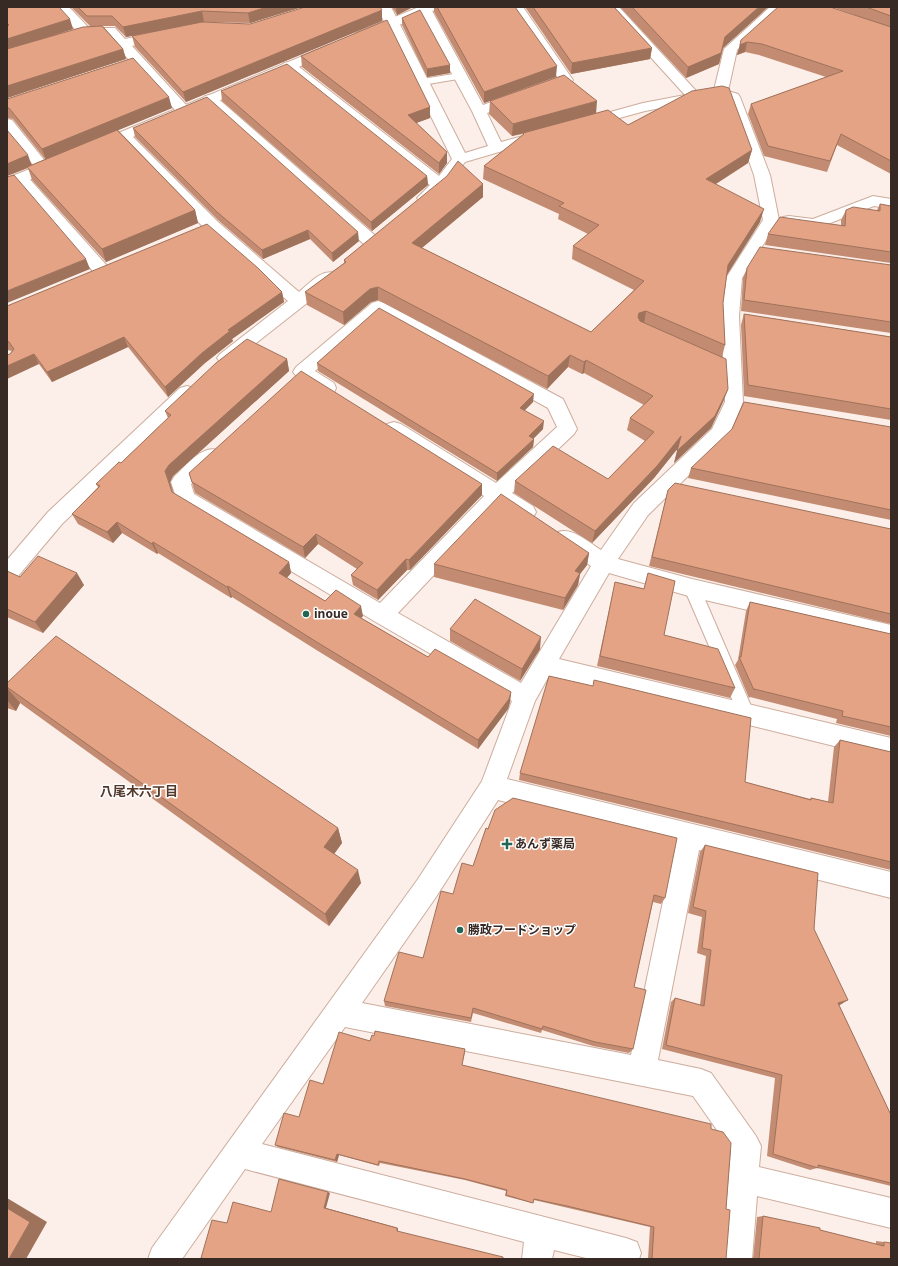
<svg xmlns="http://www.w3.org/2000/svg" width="898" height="1266" viewBox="0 0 898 1266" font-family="'Noto Sans','Noto Sans JP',sans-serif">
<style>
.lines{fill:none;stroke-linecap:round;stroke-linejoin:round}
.lane-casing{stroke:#cdad9d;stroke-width:2}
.street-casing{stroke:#cdad9d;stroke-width:2}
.secondary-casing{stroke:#cdad9d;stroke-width:2}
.lane{fill:#fff;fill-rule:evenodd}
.street{fill:#fff;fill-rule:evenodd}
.secondary{fill:#fff;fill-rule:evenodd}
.wall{fill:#c38c72}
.shaded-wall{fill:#9f725c}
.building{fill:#e3a384;stroke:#9f725c}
.poi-dot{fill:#226555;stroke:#fff;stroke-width:1.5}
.labels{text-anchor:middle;stroke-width:3;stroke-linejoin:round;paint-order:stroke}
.poi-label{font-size:12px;font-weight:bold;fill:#372a25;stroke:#fff;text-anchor:start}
.neighbourhood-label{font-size:13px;font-weight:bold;fill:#53392c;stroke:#fff}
</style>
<rect width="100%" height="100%" fill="#fceee8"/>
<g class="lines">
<defs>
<g id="lane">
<polygon points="460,73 465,76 464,78 422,85 417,82 422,79"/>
<polygon points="692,582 697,583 700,588 754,713 752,718 746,721 740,718 738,713 684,588 687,583"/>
</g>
<g id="street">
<polygon points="55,7 69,7 89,28 115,28 125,39 163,31 168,32 170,35 168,38 132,46 188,107 190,110 188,113 183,114 178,113 106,35 80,35"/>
<polygon points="377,7 391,7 465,153 488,146 472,111 416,7 430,7 483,105 558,78 509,7 523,7 573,80 571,83 487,113 501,142 542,131 547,132 549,135 547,138 465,162 446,188 431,201 425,203 419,201 417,198 430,185 282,66 284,63 289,62 294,63 439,176 452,159"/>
<path d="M605,7h14l79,86 16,-3 10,-41 46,-42h15l-48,43 -9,41 10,3 2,3 30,78 9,45 -37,58 -3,38 4,86 -13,31 -3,5 -79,77 -30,44 74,20 199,46v18l-199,-46 -83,-24 -50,86 332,79v22l-342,-84 -14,25 -28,78 384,93v26l-192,-48 -41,210 43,9 10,4 45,63 5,10 -2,21 132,31v30l-134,-32 -5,63h-30l9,-109 -38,-54 -348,-69 -83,117 364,94 11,4 4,11 -2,6h-49l-36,-9 -2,9h-30l2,-17 -279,-73 -63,90h-34l4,-11 266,-369 64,-98 30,-80 -138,-80 -196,-118 -7,-21 3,-5c12,-11 27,-32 44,-27l3,5 -3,5 -27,24 3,10 186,109 104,-107 -97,-62 -3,-5 3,-5 7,-2 7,2 95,59 61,-56 -9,-19 -169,-93 -64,56 19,12 2,5 -2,5c-3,0 -5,1 -7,2 -7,0 -30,-17 -34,-23l3,-5 76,-64 6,-2 6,2 179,96 14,30 -3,5 -62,59 21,13 3,6 -3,6c-13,4 -23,-6 -33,-13l-102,108 123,70 70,-117 -33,-22 -3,-6 3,-6c15,-5 30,10 43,18l33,-47 78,-74 13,-27 -4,-86 5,-38 37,-58 -9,-45 -27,-75 -8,-3 -74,14 -59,16 -5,-1 -2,-3 2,-3 62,-17 42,-8zM498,800l177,44 -44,211 -269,-52 74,-106z"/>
<polygon points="210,95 215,96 378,238 380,242 378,246 372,247 366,246 205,102 203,99 205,96"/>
<polygon points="7,119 12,120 49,166 52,169 49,172 44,174 39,172 7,133"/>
<path d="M124,132l5,1 89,89 81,70c10,-8 22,-23 36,-19l2,4 -2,4 -103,81 -6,2 -6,-2 -3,-4 3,-4 68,-53 -82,-71 -87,-91 -2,-3 2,-3z"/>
<polygon points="21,173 26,175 109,268 111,272 109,276 103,277 97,276 16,181 13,178 16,175"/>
<polygon points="873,196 891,199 891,209 874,206 815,229 783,225 781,221 783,217 789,216 813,219"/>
<polygon points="187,386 194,388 196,393 194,398 62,524 14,581 7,584 7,560 48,512 180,388"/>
</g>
<g id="secondary">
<polygon points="419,7 437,7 435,10 366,39 356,39 354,36 356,33"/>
<polygon points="329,45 334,46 336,49 334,52 102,150 97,152 92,150 89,147 92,144"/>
<polygon points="58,158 63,160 66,163 63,166 7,189 7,178"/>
</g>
</defs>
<!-- lane casing -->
<use href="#lane" class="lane-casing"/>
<!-- street casing -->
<use href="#street" class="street-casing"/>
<!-- secondary casing -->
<use href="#secondary" class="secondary-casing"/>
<!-- lane -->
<use href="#lane" class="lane"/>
<!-- street -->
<use href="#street" class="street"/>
<!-- secondary -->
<use href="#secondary" class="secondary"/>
</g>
<!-- wall -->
<g class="wall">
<polygon points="7,7 73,29 55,35 90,26 71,7 302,7 250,23 204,22 126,37 115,26 103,26 123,49 126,59 7,98"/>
<polygon points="392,7 413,7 397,15"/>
<polygon points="434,7 515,7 556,77 492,100 596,113 628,125 752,150 748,163 716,184 760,222 727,274 723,303 725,345 722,357 728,389 723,402 711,428 674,463 678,448 654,478 592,543 514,493 515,481 608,479 645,441 627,430 630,418 644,405 584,373 582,374 568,367 547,389 378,300 371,302 344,325 307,305 305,292 344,263 344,260 483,184 483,197 422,248 591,332 634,290 572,259 573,246 588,234 558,219 559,214 483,179 484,166 523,135 523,134 512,136 489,114 490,101 484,103 434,12"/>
<polygon points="525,7 614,7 652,48 650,59 571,74"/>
<polygon points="620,7 768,7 723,48 719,64 686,78"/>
<polygon points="832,7 891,7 891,174 837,145 827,172 764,156 748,114 751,104 826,77 759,55 745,52 737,55 741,40 855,15"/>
<polygon points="402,18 450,65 450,73 427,77 402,25"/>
<polygon points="382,21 186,102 135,47 132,36 250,24"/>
<polygon points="301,56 430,107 430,118 416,123 447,152 447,163 439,174 302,67"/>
<polygon points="221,91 427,176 428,185 372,231 222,101"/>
<polygon points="7,99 172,108 118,130 195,210 198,223 106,262 32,180 28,168 7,176 7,130 32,165 45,159 13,119 7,118"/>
<polygon points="133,128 359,241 333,262 310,239 263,259 219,221 135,137"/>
<polygon points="880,204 891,206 891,263 765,245 768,234 841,226 841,220 846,210 877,210"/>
<polygon points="891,265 891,333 741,311 743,278 747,268"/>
<polygon points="282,292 284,302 232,339 233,341 205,363 168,397 128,347 52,382 39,364 10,354 12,351 7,350 7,306"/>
<polygon points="744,314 891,337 891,420 744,396 741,325"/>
<polygon points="287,359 289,371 173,476 170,482 173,493 289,562 291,573 287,578 325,601 363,616 361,618 428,657 511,692 510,702 508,709 478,749 318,651 232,597 231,598 158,553 157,554 122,533 113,543 78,524 72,514 98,487 96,484 121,463 168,418 165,411"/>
<polygon points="317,363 533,402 524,411 543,429 533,439 534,439 533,447 497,481 318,371"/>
<polygon points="891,427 891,520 688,478 691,468"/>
<polygon points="189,473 482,484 482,495 410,570 407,570 378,600 353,585 351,575 357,569 318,544 305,558 195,493"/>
<polygon points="668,490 891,529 891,624 649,566"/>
<polygon points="589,553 587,565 580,574 578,585 563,610 434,577 434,564"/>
<polygon points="7,571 20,577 84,585 43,633 7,617"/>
<polygon points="648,573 664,635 735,688 730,698 597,666 615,582 644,589"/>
<polygon points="750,602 891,634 891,736 836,723 837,719 750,697 749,698 735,665 738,660 746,611"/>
<polygon points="450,629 540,649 520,681 450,641"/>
<polygon points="7,683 338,828 342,843 334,854 361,883 329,926 20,703 16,711 7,708"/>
<polygon points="840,740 891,752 891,870 519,780 520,773 745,782 810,799 811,798 828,802 834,747"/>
<polygon points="486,828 665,898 661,904 653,902 634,987 633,1049 629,1053 593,1046 542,1030 541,1033 473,1013 471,1022 385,1006 384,1001 423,958 453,894 473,866"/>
<polygon points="705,845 814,929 840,1005 839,1005 891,1115 891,1186 817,1168 810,1170 767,1156 775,1078 662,1049 671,1002 675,998 700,1005 706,956 697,953 702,917 688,913 700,852"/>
<polygon points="370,1041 465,1052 462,1065 711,1129 726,1209 726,1259 648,1259 650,1227 564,1207 534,1200 533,1203 532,1203 505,1196 506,1191 465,1180 380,1163 379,1166 339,1155 337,1162 278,1147 275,1145 299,1117 323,1084"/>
<polygon points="763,1216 820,1230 876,1244 876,1241 884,1242 891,1259 753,1259 757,1217"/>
</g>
<!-- shaded-wall -->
<g class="shaded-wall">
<polygon points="267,7 302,7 250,23 248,13"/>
<polygon points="396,7 413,7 397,15"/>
<polygon points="759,7 768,7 723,48 719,64 686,78 688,67 725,37"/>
<polygon points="382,10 382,21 186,102 183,92"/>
<polygon points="202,11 204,22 126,37 123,27"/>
<polygon points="70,19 73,29 7,50 7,39"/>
<polygon points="747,42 745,52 737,55 740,45"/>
<polygon points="652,48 650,59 571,74 572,63"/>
<polygon points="123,49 126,59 7,98 7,86"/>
<polygon points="450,65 450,73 427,77 427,69"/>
<polygon points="557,66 556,77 484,103 484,92"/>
<polygon points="169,97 172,108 46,160 42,149"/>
<polygon points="597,101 596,114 512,136 513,124"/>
<polygon points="430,107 430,118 408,126 408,115"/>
<polygon points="752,150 748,163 703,192 706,179"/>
<polygon points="447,152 447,163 439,174 439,163"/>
<polygon points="28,155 32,166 7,176 7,164"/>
<polygon points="427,176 428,185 372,231 371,222"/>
<polygon points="483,184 483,197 412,256 412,243"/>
<polygon points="764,209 760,222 725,278 728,265"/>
<polygon points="195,210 198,223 106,262 102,249"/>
<polygon points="308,230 310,239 263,259 262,250"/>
<polygon points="358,232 359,241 333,262 332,253"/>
<polygon points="86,259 90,269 7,303 7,291"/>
<polygon points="378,287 378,300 371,302 344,325 343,312 370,289"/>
<polygon points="282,292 284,302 232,339 233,341 205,363 168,397 165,387 202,353 228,330"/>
<polygon points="646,311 644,324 636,329 639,313"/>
<polygon points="124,337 128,347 52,382 47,372"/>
<polygon points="34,354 39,364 7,379 7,366"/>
<polygon points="570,355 568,367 547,389 548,376"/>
<polygon points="287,359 289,371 173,476 170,482 177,503 165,471 169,465"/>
<polygon points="586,360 584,373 582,374 584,362"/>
<polygon points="728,389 723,402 711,428 674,463 677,451"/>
<polygon points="534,394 533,402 519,416 520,408"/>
<polygon points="544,421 543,429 528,444 529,436"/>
<polygon points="681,436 678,448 654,478 592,543 595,531"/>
<polygon points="534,439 533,447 497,481 497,473"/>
<polygon points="482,484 482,495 410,570 409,560"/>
<polygon points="117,522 122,533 113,543 107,532"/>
<polygon points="316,534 318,544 305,558 303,547"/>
<polygon points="153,542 158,553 157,554 152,544"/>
<polygon points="589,553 587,565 580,574 578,585 563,610 565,598 575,571"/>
<polygon points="406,559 407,570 378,600 377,590"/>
<polygon points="289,562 291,573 281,584 279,573"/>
<polygon points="77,573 84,585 43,633 35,622"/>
<polygon points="228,586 232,597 231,598 227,587"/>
<polygon points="361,606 363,616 355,624 354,614"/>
<polygon points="541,637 540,649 520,681 522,669"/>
<polygon points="7,688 20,703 16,711 7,700"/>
<polygon points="511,692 510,702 508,709 478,749 478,740"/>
<polygon points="338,828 342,843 329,861 324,847"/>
<polygon points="358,870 361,883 329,926 325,914"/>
<polygon points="848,1000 840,1005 831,1008 838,1003"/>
<polygon points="337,1154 339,1155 337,1162 335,1160"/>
<polygon points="328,1192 330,1193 326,1208 398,1228 398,1231 324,1208"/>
<polygon points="7,1198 47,1222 26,1259 7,1259"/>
</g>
<!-- building -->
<g class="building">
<polygon points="7,7 59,7 70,19 7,39 7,26 9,25 7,23"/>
<polygon points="78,7 267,7 248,13 202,11 123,27 112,16 87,16"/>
<polygon points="305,7 380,7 382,10 183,92 132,36 202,22 250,24"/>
<polygon points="437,7 515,7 557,66 484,92"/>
<polygon points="533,7 614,7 652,48 572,63"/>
<polygon points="632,7 759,7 725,37 721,53 688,67"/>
<polygon points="778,7 830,7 891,27 891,161 841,134 830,161 768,146 751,104 843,71 762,44 747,42 740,45 741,40"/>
<polygon points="866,7 891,7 891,16"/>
<polygon points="420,10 450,65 427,69 402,18"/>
<polygon points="387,20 430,107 408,115 447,152 439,163 301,56"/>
<polygon points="102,26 123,49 7,86 7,49 83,27"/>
<polygon points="133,58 169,97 42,149 9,108 7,108 7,99"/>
<polygon points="287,64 427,176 371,222 221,91"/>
<polygon points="564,75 597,101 513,124 490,101"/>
<polygon points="722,86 729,88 752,150 706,179 764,209 728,265 723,303 725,345 646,311 639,313 638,317 640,321 726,359 728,389 715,416 677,451 681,436 657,466 595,531 515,481 553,446 608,479 654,432 630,418 653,396 586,360 584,362 570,355 548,376 378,287 370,289 343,312 305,292 346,262 344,260 447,176 458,161 483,184 412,243 591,332 644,281 573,246 599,225 559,206 564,203 484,166 524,134 523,133 608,110 628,125 692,91"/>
<polygon points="207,97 358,232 332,253 308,230 262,250 217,212 133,128"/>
<polygon points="7,130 28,155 7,164"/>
<polygon points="117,130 195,210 102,249 27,167"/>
<polygon points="14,175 86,259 7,291 7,177"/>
<polygon points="880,204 891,206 891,252 768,234 780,217 845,226 846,210 853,207 880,211"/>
<polygon points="207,224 258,268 282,292 228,330 230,331 202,353 165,387 124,337 47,372 34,354 7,366 7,355 10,354 14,349 9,342 7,341 7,306"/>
<polygon points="760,247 891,265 891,322 744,300 747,268"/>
<polygon points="379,308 534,394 520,408 544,421 529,436 534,439 497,473 317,363"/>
<polygon points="744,314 891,337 891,409 748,385"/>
<polygon points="247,339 287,359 169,465 165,471 172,492 289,562 279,573 325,601 336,590 361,606 354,614 428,657 435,649 511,692 509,699 478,740 315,641 228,586 227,587 153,542 152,544 117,522 107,532 72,514 100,486 96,484 119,462 121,463 171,415 165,411 216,363"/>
<polygon points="301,371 482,484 409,560 406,559 377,590 351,575 363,563 316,534 303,547 192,482 189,473"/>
<polygon points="744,402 891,427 891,510 691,468 732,429"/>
<polygon points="675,483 891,529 891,614 652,557 668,490"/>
<polygon points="501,494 589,553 575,571 580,573 565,598 434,564"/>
<polygon points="38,556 77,573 35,622 7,609 7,571 20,577"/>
<polygon points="648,573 675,581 664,635 718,649 735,688 600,656 615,582 644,589"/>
<polygon points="475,599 541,637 522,669 450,629"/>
<polygon points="750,602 891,634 891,727 842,716 843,711 754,689 754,690 739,657 741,657"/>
<polygon points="56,636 338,828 324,847 358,870 325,914 7,687 7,683"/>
<polygon points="549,676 593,686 594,680 751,718 745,782 811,800 811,798 833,803 840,740 891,752 891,862 520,773"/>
<polygon points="513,798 677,838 665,898 654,895 634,987 646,990 633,1049 595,1042 543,1026 542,1029 473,1008 471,1018 384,1001 399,952 423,958 441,891 453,894 462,863 473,866 486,828 488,829 495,810"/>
<polygon points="705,845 818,873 814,929 848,1000 838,1003 891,1115 891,1183 818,1165 818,1168 773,1154 782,1075 666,1045 675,998 704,1006 711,950 702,948 706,911 693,907"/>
<polygon points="375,1031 465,1049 462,1065 711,1124 711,1129 723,1132 731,1143 726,1209 730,1210 726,1259 652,1259 654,1227 567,1206 534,1199 533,1203 506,1195 507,1190 465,1179 379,1161 378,1165 337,1154 335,1160 275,1145 284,1113 299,1117 310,1080 323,1084 339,1032 370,1041 372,1035 374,1036"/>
<polygon points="279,1179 328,1192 324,1208 397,1228 397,1231 503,1257 503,1259 206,1259 201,1258 212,1220 227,1223 233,1202 271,1212"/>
<polygon points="7,1208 30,1222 9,1259 7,1259"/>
<polygon points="763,1216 820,1228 820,1230 884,1246 884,1242 891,1243 891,1259 759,1259"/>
</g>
<!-- markers -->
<g class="poi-dot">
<circle cx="306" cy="614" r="4"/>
<path d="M505 838h4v4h4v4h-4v4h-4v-4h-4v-4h4z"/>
<circle cx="460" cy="930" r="4"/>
</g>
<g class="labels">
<!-- poi labels -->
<g class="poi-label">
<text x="314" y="618">inoue</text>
<text x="515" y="848">あんず薬局</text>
<text x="468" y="934">勝政フードショップ</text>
</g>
<!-- neighbourhood labels -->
<g class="neighbourhood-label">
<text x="139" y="796">八尾木六丁目</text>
</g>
</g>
<!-- border -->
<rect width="898" height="1266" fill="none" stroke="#372a25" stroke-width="16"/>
</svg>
